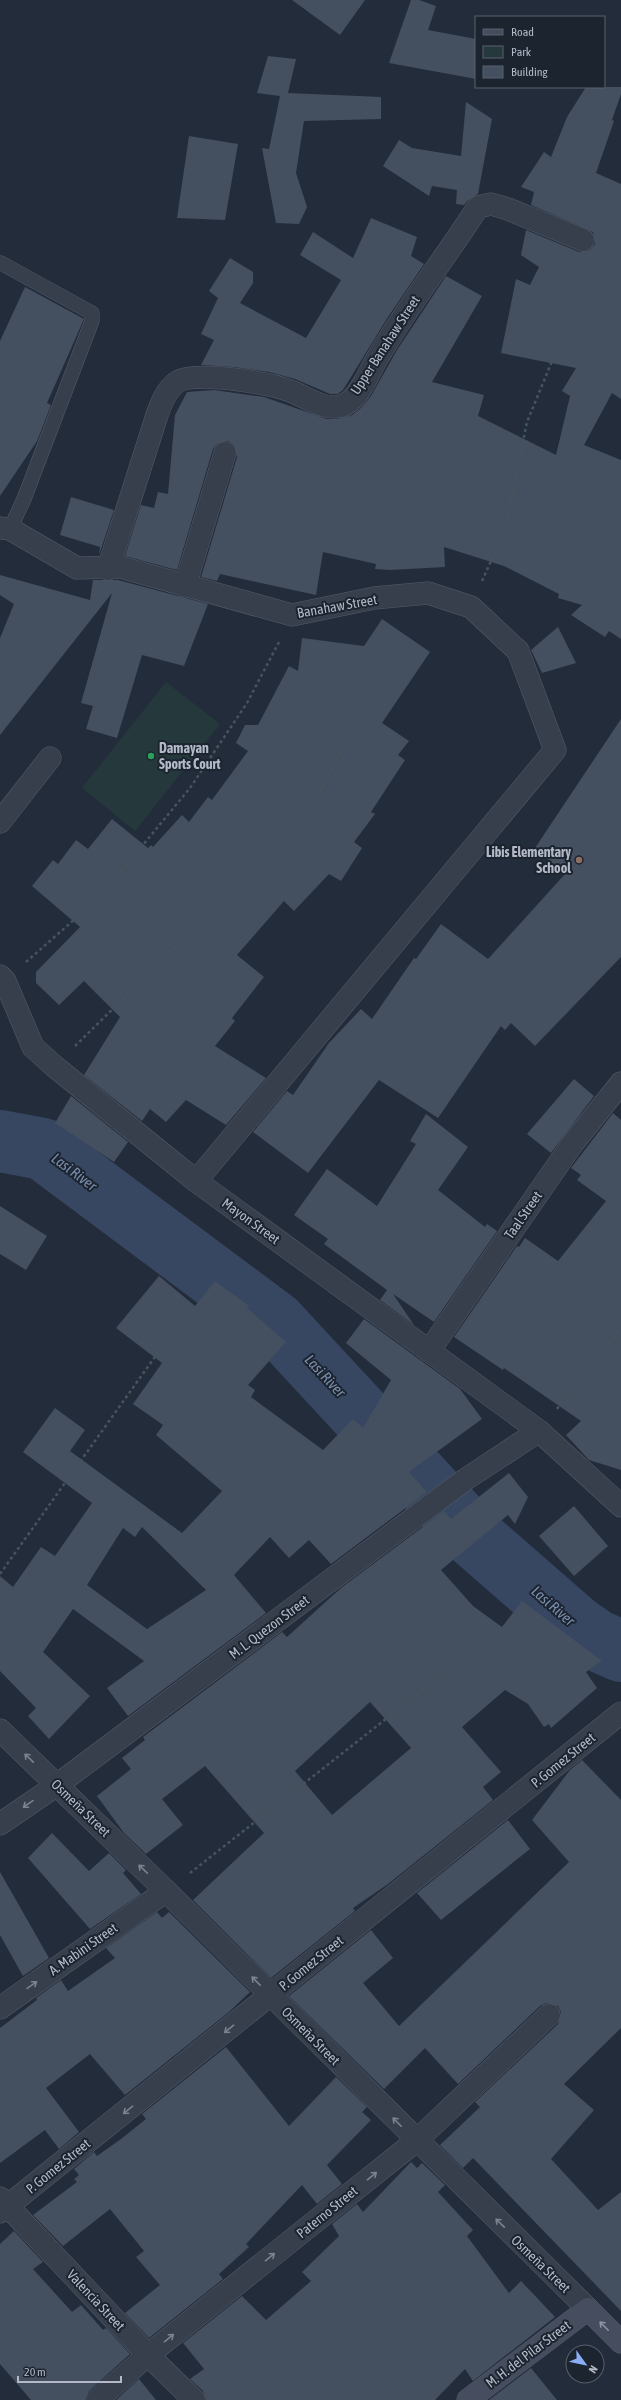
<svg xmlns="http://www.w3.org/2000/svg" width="621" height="2400" viewBox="0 0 621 2400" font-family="'Asap Condensed',sans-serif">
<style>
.green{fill:#25393c}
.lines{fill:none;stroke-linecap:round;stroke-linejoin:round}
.river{stroke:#374762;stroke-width:62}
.building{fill:#444f60;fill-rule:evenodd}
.service-casing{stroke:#555c69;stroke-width:15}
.minor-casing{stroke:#555c69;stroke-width:23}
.tertiary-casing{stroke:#555c69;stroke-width:23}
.secondary-casing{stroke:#555c69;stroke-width:23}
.path{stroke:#43565a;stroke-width:2.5;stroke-dasharray:3 3;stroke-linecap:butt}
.service{stroke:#373f4c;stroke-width:14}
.minor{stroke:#373f4c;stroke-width:22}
.tertiary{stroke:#373f4c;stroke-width:22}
.secondary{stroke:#454d5e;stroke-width:22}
.oneway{stroke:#7b8290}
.oneway2{stroke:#8c93a2}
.leisure-dot{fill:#2e9e5b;stroke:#1c2430;stroke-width:1.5}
.education-dot{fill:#8d6e63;stroke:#1c2430;stroke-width:1.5}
.labels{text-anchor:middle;stroke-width:4;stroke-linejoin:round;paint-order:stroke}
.street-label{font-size:14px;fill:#b3b9c7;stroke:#1c2430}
.poi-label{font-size:14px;font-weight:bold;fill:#b3b9c7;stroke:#1c2430;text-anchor:start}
.water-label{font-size:15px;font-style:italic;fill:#7b8eae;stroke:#1c2430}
</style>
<rect width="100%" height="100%" fill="#232c3b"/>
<!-- green -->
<polygon class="green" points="166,682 220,724 135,831 82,788"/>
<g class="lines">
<!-- river -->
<polyline class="river" points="0,1141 43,1149 275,1322 476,1539 577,1627 596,1640 621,1651"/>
</g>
<!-- building -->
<g class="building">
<polygon points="292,0 365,0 340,35"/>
<polygon points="411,0 419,0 436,6 428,30 476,39 476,79 389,63"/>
<polygon points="268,56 296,59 288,93 381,97 381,119 304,121 296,173 307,207 299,224 276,223 262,148 269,149 280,96 257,93"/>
<polygon points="586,87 621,87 621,94 612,120 614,121 596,173 621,184 621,399 612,393 584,445 621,460 621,639 609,631 605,637 571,615 582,605 558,598 559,594 504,566 444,547 445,567 390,570 375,569 376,564 323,552 316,595 220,574 217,581 201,577 237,457 234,445 228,441 217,444 213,449 177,570 125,556 141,505 154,508 158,492 168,494 175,415 187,392 214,390 264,397 327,419 337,419 352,415 361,408 371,396 397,350 446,276 482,296 432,382 484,395 478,416 556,455 570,396 562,391 576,368 501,353 516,279 530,285 539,267 521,255 526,230 579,252 590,250 595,244 593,232 531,205 534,192 521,187 544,152 551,157 567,117"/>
<polygon points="466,102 492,119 478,194 468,200 464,205 456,204 457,190 432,186 429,196 383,166 399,140 412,148 461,156"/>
<polygon points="189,136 238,144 225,220 177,218"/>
<polygon points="371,218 417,237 411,256 424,264 388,317 343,390 338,394 330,394 295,379 269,372 234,367 201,365 214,340 201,334 218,298 209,291 230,258 253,272 253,283 240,303 306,338 341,280 300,255 313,232 353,258"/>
<polygon points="25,287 84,319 47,403 51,405 37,441 0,496 0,341"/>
<polygon points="71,497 114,510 99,555 100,547 60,535"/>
<polygon points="0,575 90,600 93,580 118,580 208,604 184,666 142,655 117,738 86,729 93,706 81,703 112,593 0,735 0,638 14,604 0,595"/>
<polygon points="382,619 430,652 382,723 409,741 398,755 405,760 371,812 375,814 354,842 362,848 341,881 329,874 294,911 284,901 237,955 264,977 232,1018 235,1021 215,1046 266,1078 226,1125 186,1100 166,1122 150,1109 142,1121 84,1075 120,1017 84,981 59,1005 36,983 36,972 80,927 32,886 53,860 58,864 76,840 88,849 112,819 148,848 151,845 153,847 182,815 189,822 208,797 212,800 248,751 236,743 245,725 258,725 289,666 298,671 302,638 364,646"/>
<polygon points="558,627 576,663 542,673 531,650"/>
<polygon points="621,719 621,957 535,1046 511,1023 505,1030 501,1026 438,1118 379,1080 308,1173 253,1132 287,1091 293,1095 329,1043 361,1009 372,1019 414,958 416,959 441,924 488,959 565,874 535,848"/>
<polygon points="574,1079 594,1096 551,1153 527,1134"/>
<polygon points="71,1096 128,1142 114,1162 55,1123"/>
<polygon points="613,1113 621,1120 621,1470 589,1460 566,1435 581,1421 504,1368 503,1370 454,1337 517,1246 519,1247 525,1238 558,1261 606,1201 577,1180 581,1175 571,1168"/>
<polygon points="426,1114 468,1147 438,1190 485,1227 487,1224 497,1231 434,1322 393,1294 414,1325 380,1300 387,1290 324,1244 328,1239 294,1215 327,1169 377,1206 416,1144 410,1141"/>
<polygon points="0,1206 47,1236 26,1270 0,1254"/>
<path d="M159,1276l36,30 20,-25 34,25 -2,2 39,34 -38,43 7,5 -4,7 72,53 30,-31 10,9 28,-48 -45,-37 18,-24 96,70 22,30 -73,53 18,20 -96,72 -22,-24 -20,18 -19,-21 -36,38 32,38 -138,103 -21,-28 37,-27 -71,-52 -30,43 47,44 -41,43 -21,-23 8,-8 -36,-37v-95l13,11 28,-40 14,9 37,-53 -69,-51 32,-44 30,22 -15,21 112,82 40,-42 -66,-56 7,-10 -30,-21 29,-41 -46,-35zM142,1527l64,63 -59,39 -60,-44 36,-57 12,9z"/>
<path d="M509,1473l19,24 -13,27 -7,-9 -67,55 32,36 29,21 20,-26 80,60 -16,11 11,16 -46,40 -2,-4 -5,3 -16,-23 -23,-14 -43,37 39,45 -18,15 10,13 -105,84 -35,24 2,3 -84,67 -78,-78 71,-67 -59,-67 -43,33 21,26 -37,29 -22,-21 -27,-37 34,-27 -9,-11 23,-18 -2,-3 139,-105 5,5 54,-49 103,-77 7,8zM370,1702l41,46 -79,67 -37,-44z"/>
<polygon points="574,1506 608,1546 574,1576 539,1536"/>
<polygon points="582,1760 621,1800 621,2028 564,2084 594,2110 551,2159 598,2210 621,2192 621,2311 473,2158 463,2168 440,2145 480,2107 475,2102 558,2024 561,2012 558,2006 546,2003 540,2006 458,2084 425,2048 384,2089 289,1996 371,1930 393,1958 363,1983 399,2026 569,1862 532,1820 570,1770"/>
<polygon points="508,1820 530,1849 441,1920 417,1893"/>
<polygon points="52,1833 89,1871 109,1853 126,1870 123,1873 141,1894 90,1929 28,1858"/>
<polygon points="0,1872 49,1958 23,1976 0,1935"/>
<polygon points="157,1912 162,1918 169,1912 250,1992 229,2012 125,2095 90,2054 46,2088 79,2132 59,2149 45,2130 0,2163 0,2028 37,2000 36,1998 61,1980 68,1991 115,1958 106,1948"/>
<polygon points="226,2047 289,2126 336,2077 367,2107 362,2112 371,2120 327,2165 342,2184 317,2204 302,2185 246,2244 249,2247 219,2274 223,2279 149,2338 125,2313 160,2285 136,2257 144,2251 110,2209 63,2246 33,2215 77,2182 74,2179 79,2175 74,2169 94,2152 97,2156 121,2139 146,2119 142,2114"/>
<polygon points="411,2162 417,2168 422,2163 445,2185 438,2192 473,2230 467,2236 509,2293 521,2281 555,2317 473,2381 465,2369 435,2400 206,2400 203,2391 190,2379 204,2369 183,2343 242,2296 266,2320 311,2281 302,2272 339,2236 332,2224 357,2204 363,2212"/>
<polygon points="14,2231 43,2262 33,2269 72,2312 81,2305 103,2330 106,2328 130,2354 89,2391 85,2400 31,2400 0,2364 0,2244"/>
<polygon points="531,2368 557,2400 489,2400"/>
<polygon points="139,2379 156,2400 116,2400"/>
</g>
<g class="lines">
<defs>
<polyline id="service" points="1,263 92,313 92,321 24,499 10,529"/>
<g id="minor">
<polyline points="0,528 10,529 77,568 120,567 292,615 374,598 428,593 471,607 518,651 555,750 196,1181"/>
<path d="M108,569l49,-154c4,-11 9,-25 20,-33 17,-12 93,1 113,9 15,5 35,20 51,15 16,-4 26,-29 33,-42 31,-55 70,-104 104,-157l13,-3 17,5 75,31"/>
<polyline points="185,586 225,453"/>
<polyline points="0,822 50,758"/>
<polyline points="0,976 5,981 33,1047 54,1066 196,1181 539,1431 621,1506"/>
<polyline points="429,1351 573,1143 621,1083"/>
<polyline points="57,1785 466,1479 539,1431"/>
<polyline points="0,2008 166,1891"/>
<polyline points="0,2198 148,2355 194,2400"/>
<polyline points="0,2212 621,1713"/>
<polyline points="97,2400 148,2355 416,2141 549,2015"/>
</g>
<g id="tertiary">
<polyline points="0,1730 166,1891 588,2309"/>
<polyline points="0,1824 57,1785"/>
</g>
<polyline id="secondary" points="468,2400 588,2309 621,2342"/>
</defs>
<!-- service casing -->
<use href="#service" class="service-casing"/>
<!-- minor casing -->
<use href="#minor" class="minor-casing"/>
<!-- tertiary casing -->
<use href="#tertiary" class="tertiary-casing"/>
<!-- secondary casing -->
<use href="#secondary" class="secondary-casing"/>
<!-- path -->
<g class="path">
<polyline points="482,581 505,530 527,422 562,337"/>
<polyline points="26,962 100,897 190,788 247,703 279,642"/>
<polyline points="75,1046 275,850 310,810 348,740"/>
<polyline points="557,1409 621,1328"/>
<polyline points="0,1574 162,1347"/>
<polyline points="190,1873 452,1667"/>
</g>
<!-- service -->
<use href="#service" class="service"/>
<!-- minor -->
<use href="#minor" class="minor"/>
<!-- tertiary -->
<use href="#tertiary" class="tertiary"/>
<!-- secondary -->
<use href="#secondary" class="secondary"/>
</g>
<!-- one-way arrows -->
<defs><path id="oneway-shaft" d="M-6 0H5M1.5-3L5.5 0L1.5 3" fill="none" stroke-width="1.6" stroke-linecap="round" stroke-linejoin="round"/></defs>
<g class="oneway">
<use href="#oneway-shaft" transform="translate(29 1758) rotate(-136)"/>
<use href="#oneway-shaft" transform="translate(28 1804) rotate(145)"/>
<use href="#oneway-shaft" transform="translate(143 1869) rotate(-136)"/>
<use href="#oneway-shaft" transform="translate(256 1981) rotate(-135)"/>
<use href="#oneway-shaft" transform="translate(32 1985) rotate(-35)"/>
<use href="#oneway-shaft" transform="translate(229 2029) rotate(141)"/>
<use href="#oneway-shaft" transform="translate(128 2110) rotate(141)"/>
<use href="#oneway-shaft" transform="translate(397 2122) rotate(-135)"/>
<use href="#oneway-shaft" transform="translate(372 2176) rotate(-39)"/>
<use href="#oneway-shaft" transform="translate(500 2223) rotate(-136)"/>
<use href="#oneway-shaft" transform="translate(270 2257) rotate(-39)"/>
<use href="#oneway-shaft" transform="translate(169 2338) rotate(-39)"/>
</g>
<use class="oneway2" href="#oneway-shaft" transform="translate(604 2326) rotate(-135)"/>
<!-- markers -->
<circle class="leisure-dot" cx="151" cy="756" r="4"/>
<circle class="education-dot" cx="579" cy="860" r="4"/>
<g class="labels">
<!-- street labels -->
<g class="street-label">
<text transform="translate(385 345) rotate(-57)" y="5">Upper Banahaw Street</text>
<text transform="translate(337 606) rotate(-10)" y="5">Banahaw Street</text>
<text transform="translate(523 1215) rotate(-55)" y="5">Taal Street</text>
<text transform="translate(251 1221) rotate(36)" y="5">Mayon Street</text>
<text transform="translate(269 1627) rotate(-37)" y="5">M. L. Quezon Street</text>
<text transform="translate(563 1760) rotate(-39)" y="5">P. Gomez Street</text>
<text transform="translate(81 1808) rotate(44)" y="5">Osmeña Street</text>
<text transform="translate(83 1949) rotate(-35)" y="5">A. Mabini Street</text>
<text transform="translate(311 1963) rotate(-39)" y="5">P. Gomez Street</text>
<text transform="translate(311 2036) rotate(45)" y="5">Osmeña Street</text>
<text transform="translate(58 2166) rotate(-39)" y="5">P. Gomez Street</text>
<text transform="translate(327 2212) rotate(-39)" y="5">Paterno Street</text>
<text transform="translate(541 2264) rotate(44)" y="5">Osmeña Street</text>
<text transform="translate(96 2300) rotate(47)" y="5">Valencia Street</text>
<text transform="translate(528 2354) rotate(-37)" y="5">M. H. del Pilar Street</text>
</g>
<!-- poi labels -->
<g class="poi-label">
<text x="159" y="753">Damayan<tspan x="159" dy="16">Sports Court</tspan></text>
<text x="571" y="857" text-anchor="end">Libis Elementary<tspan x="571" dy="16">School</tspan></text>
</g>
<!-- water labels -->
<g class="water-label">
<text transform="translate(74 1172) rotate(37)" y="5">Lasi River</text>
<text transform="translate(325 1376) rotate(47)" y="5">Lasi River</text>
<text transform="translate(553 1606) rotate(41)" y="5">Lasi River</text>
</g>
</g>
<!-- legend -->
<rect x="475" y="16" width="130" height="72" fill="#1c2430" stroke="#58606c"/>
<rect x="483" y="29" width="20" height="6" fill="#454d5e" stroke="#58606c"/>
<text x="511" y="36" font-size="12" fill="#b3b9c7">Road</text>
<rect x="483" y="46" width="20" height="12" fill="#25393c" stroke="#58606c"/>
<text x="511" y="56" font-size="12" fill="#b3b9c7">Park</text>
<rect x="483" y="66" width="20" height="12" fill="#444f60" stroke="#58606c"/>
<text x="511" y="76" font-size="12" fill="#b3b9c7">Building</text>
<!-- north arrow -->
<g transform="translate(585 2364) rotate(123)"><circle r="19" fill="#1c2430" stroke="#58606c"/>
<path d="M0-3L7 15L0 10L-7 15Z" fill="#89aef5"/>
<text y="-6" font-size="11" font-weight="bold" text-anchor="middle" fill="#b3b9c7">N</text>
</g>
<!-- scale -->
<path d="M18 2376v6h103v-6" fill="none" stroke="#b3b9c7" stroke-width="2"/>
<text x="24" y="2376" font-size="12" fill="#b3b9c7" stroke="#1c2430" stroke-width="3" paint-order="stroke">20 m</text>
</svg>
